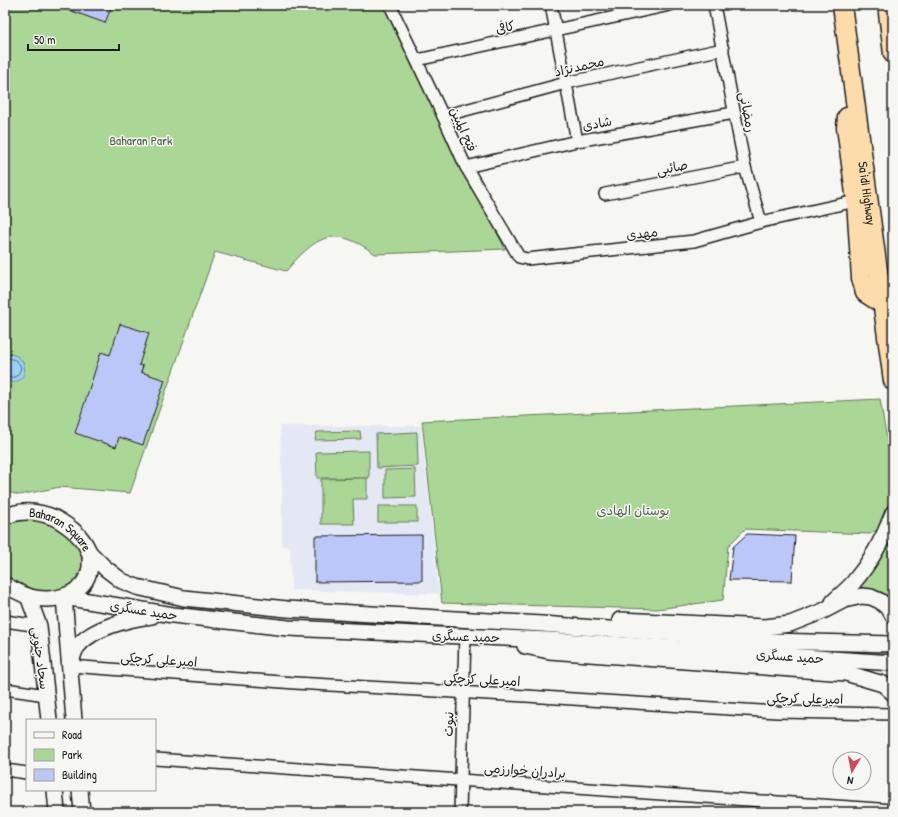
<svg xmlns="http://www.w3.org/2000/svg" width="898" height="817" viewBox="0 0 898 817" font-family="'Patrick Hand','Playpen Sans Arabic',sans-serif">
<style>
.built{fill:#e4e8f4}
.green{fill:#abd796;stroke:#647a59}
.water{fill:#9ad1f9;stroke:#6889a1}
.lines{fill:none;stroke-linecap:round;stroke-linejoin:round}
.shore{stroke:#4e6474;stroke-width:1}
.building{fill:#bbc7f8;stroke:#1c1c1c}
.minor-casing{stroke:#1c1c1c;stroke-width:14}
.secondary-casing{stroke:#1c1c1c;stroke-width:18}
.trunk-casing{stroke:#1c1c1c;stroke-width:21}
.minor{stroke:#f6f6f2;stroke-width:11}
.secondary{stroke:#f6f6f2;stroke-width:15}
.trunk{stroke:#fddcac;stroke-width:18}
.labels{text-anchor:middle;stroke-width:3;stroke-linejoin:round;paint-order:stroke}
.street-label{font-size:13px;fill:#1c1c1c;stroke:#f6f6f2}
.park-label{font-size:13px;fill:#4e5d47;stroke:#f6f6f2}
</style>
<rect width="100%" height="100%" fill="#f6f6f2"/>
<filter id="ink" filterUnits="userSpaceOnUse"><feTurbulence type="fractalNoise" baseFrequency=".025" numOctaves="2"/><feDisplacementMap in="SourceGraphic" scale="8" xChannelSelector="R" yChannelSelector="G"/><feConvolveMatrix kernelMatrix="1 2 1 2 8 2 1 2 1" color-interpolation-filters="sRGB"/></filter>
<g filter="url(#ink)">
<!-- built -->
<polygon class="built" points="280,426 421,426 439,594 291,590 290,546 282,546 282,491"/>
<!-- green -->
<g class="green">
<path d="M5,5h378l122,244 -130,5c-41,-30 -59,-18 -89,17l-71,-19 -85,241 -70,-6 -41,8 -14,-4z"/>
<polygon points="880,399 890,458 892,489 889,509 883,526 870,534 745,529 728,546 723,600 657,609 442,603 422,421"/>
<polygon points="360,431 361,439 315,440 317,432"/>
<polygon points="417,432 418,466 377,468 376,434"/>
<polygon points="369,451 369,478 317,478 316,452"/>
<polygon points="415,469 416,497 385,498 385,470"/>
<polygon points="367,478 367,499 353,499 354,524 321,524 321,479"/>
<rect x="378" y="506" width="39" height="16"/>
<path d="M23,519c23,1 52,12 58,37 1,4 2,10 1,15 -9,26 -45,25 -65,15 -4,-3 -8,-7 -12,-10v-51l9,-5z"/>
<path d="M893,528v72c-11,-11 -25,-12 -40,-11z"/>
</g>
<!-- water -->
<path class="water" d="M11,354c22,5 15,34 -6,28v-27z"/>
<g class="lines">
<!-- shore -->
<path class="shore" d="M5,358c13,0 22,9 10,19l-10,1"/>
</g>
<!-- building -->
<g class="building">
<polygon points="58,5 112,5 105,23 58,6"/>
<polygon points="120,324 149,333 139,365 143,366 141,372 165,380 143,445 119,437 116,447 75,433 101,352 110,355"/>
<polygon points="747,534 795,536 792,581 729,580 733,547"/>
<polygon points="422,535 422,581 315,582 315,536"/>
</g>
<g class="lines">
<defs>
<g id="minor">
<polyline points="390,5 443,116 466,167 519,257 527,259 694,241 761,222 856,201"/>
<polyline points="551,5 577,141"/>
<polyline points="714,5 740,142 745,167 761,222"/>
<polyline points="417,60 670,5"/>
<polyline points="443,116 566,83 723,49"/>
<polyline points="466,167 577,141 734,113"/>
<polyline points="605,194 745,167"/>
<polyline points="5,621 39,626"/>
<polyline points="70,666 295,683 526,696 777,712 893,714"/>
<polyline points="5,689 46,695"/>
<polyline points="155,759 893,810"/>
<polyline points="5,770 27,773"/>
<polyline points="460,812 465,636"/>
</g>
<g id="secondary">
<path id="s1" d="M5,517c16,-8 33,-6 50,1 14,8 28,18 34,34 2,4 1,10 1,15 -4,28 -36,36 -60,30 -9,-3 -17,-8 -25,-12"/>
<polyline points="89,552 105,568 122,581 137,587 184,598 287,609 542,624 770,641 893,644"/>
<polyline points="28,596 39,626 49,720"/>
<path d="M833,602c6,-6 14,-12 20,-19 17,-20 31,-45 40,-70"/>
<polyline points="620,620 765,627 790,624 823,611 844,600 862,596 871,597 880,601 890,610 893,616"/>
<polyline points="525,646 549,651 846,673 883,684 893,693"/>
<path d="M71,663c2,-6 3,-13 7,-17 14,-18 53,-28 74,-30"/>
<polyline points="74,720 64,597 173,615 288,628 549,640 893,663"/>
<polyline points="55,790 57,812"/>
<polyline points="80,790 82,812"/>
</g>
<g id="trunk">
<path id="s2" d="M842,5l51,376"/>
<polyline points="887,5 893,54"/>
<polyline points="847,117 846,127 856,201 861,278 865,293 882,304"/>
</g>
</defs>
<!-- minor casing -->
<use href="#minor" class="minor-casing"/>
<!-- secondary casing -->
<use href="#secondary" class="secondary-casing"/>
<!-- trunk casing -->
<use href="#trunk" class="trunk-casing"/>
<!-- minor -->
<use href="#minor" class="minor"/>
<!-- secondary -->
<use href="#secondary" class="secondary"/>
<!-- trunk -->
<use href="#trunk" class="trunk"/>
</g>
</g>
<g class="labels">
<!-- street labels -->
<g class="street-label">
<text transform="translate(505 27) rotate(-12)" y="5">کافی</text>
<text transform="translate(579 66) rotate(-13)" y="5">محمدنژاد</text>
<text transform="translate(748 112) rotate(80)" y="5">رمضانی</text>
<text transform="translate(597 123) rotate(-10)" y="5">شادی</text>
<text transform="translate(464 129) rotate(66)" y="5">فتح المبین</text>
<text transform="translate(672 167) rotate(-11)" y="5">صائبی</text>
<text dy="5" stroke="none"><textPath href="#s2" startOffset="190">Sa'idi Highway</textPath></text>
<text transform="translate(642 233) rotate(-6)" y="5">مهدی</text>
<text dy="5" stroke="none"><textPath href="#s1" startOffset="62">Baharan Square</textPath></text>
<text transform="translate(144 610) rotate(9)" y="5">حمید عسگری</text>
<text transform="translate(466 636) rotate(2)" y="5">حمید عسگری</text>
<text transform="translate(790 656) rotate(4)" y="5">حمید عسگری</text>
<text transform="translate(41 658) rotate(82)" y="5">سجاد جنوبی</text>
<text transform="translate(159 659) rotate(4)" y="5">امیرعلی کرچکی</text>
<text transform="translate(482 679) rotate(3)" y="5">امیرعلی کرچکی</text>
<text transform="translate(805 698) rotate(1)" y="5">امیرعلی کرچکی</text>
<text transform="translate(448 724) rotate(-88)" y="5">نبوت</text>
<text transform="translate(525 770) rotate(4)" y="5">برادران خوارزمی</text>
</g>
<!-- park labels -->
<g class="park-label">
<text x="141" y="145">Baharan Park</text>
<text x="633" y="515">بوستان الهادی</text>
</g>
</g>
<!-- margin -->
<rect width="898" height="817" fill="none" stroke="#f6f6f2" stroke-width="20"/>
<rect x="10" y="10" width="878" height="797" fill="none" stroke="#1c1c1c" stroke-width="1.5" filter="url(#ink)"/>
<!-- legend -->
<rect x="26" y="719" width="130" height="72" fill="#f6f6f2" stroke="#9f9f9c"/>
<rect x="34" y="732" width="20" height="6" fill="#f6f6f2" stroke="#9f9f9c"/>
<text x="62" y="739" font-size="12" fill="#1c1c1c">Road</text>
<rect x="34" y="749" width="20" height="12" fill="#abd796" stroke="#9f9f9c"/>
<text x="62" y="759" font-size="12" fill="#1c1c1c">Park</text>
<rect x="34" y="769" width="20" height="12" fill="#bbc7f8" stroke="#9f9f9c"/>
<text x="62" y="779" font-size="12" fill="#1c1c1c">Building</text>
<!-- north arrow -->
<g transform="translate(852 771) rotate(190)"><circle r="19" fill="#f6f6f2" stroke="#9f9f9c"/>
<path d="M0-3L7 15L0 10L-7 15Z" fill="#d1495b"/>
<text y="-6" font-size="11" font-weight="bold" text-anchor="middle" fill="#1c1c1c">N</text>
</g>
<!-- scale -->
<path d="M28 44v6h91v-6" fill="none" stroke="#1c1c1c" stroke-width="2"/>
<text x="34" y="44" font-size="12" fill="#1c1c1c" stroke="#f6f6f2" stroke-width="3" paint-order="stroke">50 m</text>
</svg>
